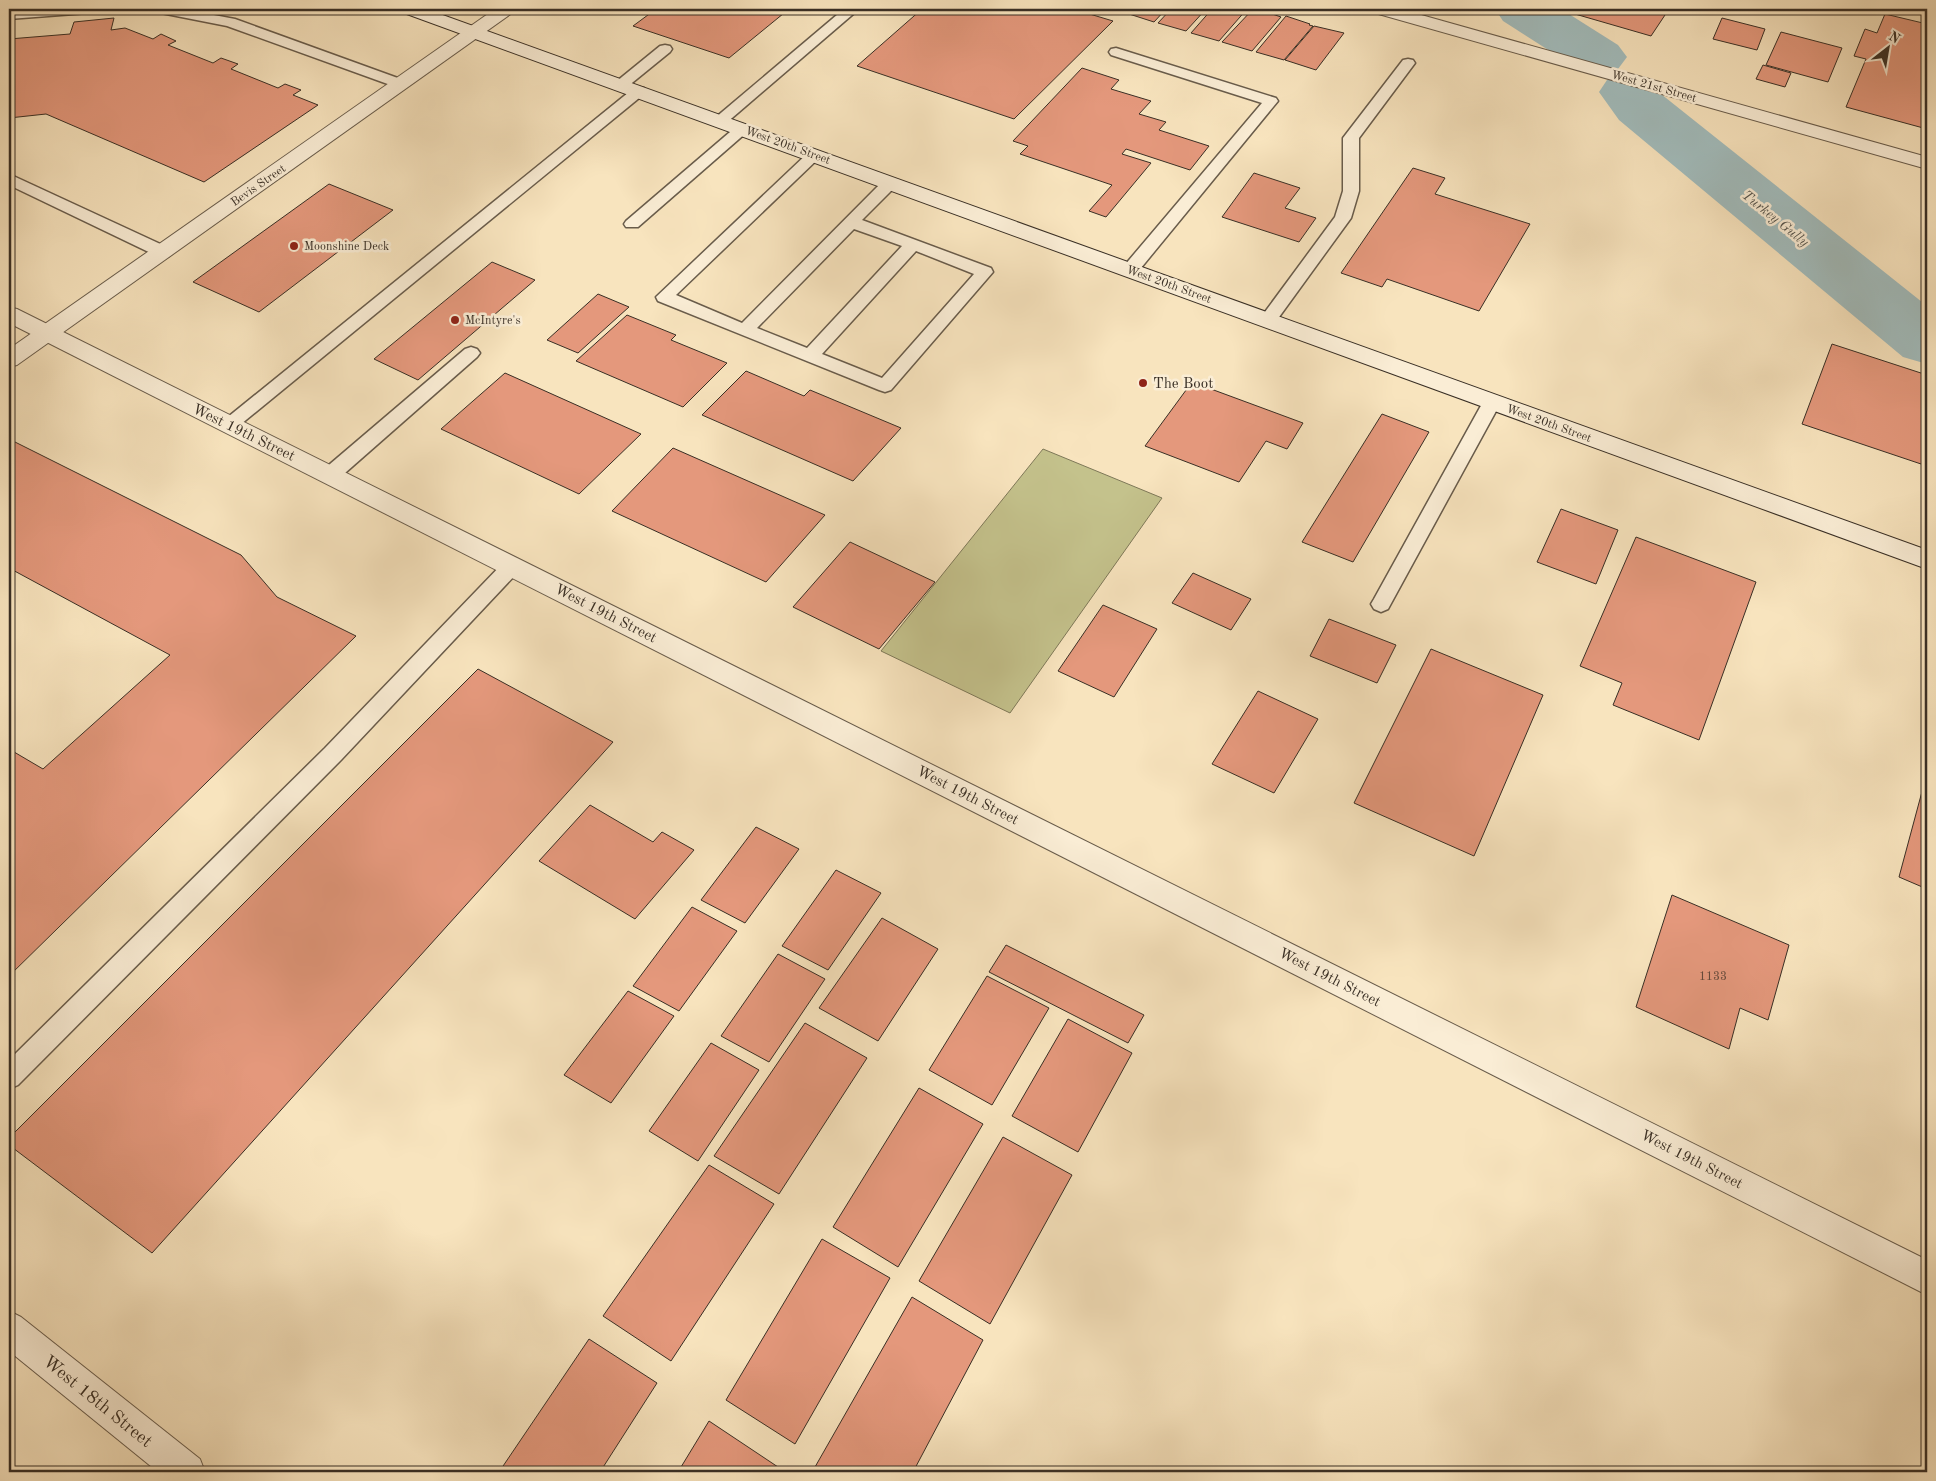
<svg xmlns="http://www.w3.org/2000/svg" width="1936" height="1481" viewBox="0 0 1936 1481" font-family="'Old Standard TT',serif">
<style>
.green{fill:#c4c28c;stroke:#7e7858}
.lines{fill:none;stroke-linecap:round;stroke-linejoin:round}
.river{fill:#a2bcbc;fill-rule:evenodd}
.building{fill:#e4987c;stroke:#392f25}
.service-casing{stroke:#695c4b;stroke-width:3}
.minor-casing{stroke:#695c4b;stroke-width:2}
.tertiary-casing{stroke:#695c4b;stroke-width:2}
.secondary-casing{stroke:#392f25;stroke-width:2}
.service{fill:#faedd5;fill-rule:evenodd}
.minor{fill:#faedd5;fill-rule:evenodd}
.tertiary{fill:#faedd5;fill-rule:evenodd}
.secondary{fill:#faedd5;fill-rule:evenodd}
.poi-dot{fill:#8f2418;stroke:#faedd5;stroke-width:2}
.labels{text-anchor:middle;stroke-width:5;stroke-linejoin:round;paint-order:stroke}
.far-street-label{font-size:12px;fill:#392f25;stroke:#faedd5}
.far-poi-label{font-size:12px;fill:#392f25;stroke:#faedd5;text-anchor:start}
.number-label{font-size:12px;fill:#64493b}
.far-water-label{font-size:14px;font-style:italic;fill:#53524b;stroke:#faedd5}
.poi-label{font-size:15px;fill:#392f25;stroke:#faedd5;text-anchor:start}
.street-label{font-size:15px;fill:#392f25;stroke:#faedd5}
.near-street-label{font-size:18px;fill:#392f25;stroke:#faedd5}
</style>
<rect width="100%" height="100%" fill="#f8e4be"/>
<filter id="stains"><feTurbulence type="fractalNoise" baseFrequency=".004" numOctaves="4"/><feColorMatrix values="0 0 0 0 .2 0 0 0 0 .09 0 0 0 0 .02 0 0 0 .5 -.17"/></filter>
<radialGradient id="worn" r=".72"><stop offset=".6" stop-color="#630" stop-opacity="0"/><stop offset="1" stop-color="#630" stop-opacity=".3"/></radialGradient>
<!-- green -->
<polygon class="green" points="1043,449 1162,498 1010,713 881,651"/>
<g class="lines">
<!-- river -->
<g class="river">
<polygon points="1495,9 1561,9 1618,45 1627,57 1618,69 1598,74 1578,69 1503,21"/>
<polygon points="1628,74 1649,80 1661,94 1927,306 1927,364 1903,357 1619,120 1599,92 1607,80"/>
</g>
</g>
<!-- building -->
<g class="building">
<polygon points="656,9 789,9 729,58 633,26"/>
<polygon points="922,9 1073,9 1113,21 1014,119 857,66"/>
<polygon points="1130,9 1166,9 1154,22 1126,13"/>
<polygon points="1171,9 1206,9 1186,31 1158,23"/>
<polygon points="1212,9 1247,9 1219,41 1191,33"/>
<polygon points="1253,9 1258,9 1281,17 1252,51 1222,42"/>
<polygon points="1579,9 1657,9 1667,12 1651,36 1575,14"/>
<polygon points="1885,14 1927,24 1927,129 1846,107 1866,59 1854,56 1865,29 1877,33"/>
<polygon points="1286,16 1310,24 1309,25 1313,26 1284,60 1256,52"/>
<polygon points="114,18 111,30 125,28 153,39 161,34 176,41 168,45 213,63 221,58 238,64 231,69 278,88 285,84 301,90 293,95 318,105 204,182 46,114 9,118 9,39 70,34 74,22"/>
<polygon points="1722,18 1765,29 1757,50 1713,39"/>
<polygon points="1314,26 1344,33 1316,70 1285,60"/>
<polygon points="1781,32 1842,48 1828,82 1766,65"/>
<polygon points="1763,65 1791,73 1785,87 1756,79"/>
<polygon points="1082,68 1119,80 1111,89 1151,101 1139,114 1166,122 1159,130 1209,146 1190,170 1126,149 1122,154 1151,163 1106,217 1089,211 1112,185 1020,154 1028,146 1013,141"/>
<polygon points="1413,168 1445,178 1435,194 1530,224 1479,311 1387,279 1382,287 1341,273"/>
<polygon points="1254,173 1300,188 1285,208 1316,218 1299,242 1222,217"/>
<polygon points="329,184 393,210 259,312 193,282"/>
<polygon points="492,262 535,280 418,380 374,359"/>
<polygon points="598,294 629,307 578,353 547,340"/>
<polygon points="627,315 676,335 671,340 727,363 683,407 576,361"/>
<polygon points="1832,344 1927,375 1927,466 1802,424"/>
<polygon points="746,371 804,396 810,390 901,428 853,481 702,415"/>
<polygon points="505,373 641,434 579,494 441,429"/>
<polygon points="1192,382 1303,423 1287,449 1266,441 1239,482 1145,446"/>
<polygon points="1382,414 1429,432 1353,562 1302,542"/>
<polygon points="9,439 241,555 277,597 356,636 9,976 9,749 43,769 170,655 9,568"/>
<polygon points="673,448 825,515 766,582 612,511"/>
<polygon points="1561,509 1618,530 1596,584 1537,562"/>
<polygon points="1636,537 1756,582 1699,740 1613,705 1622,683 1580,666"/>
<polygon points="850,542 935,582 879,649 793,607"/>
<polygon points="1193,573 1251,599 1231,630 1172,603"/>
<polygon points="1103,605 1157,629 1114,697 1058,671"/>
<polygon points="1329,619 1396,645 1377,683 1310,656"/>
<polygon points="1431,649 1543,695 1474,856 1354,803"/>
<polygon points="478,669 613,742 152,1253 9,1145 9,1138"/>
<polygon points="1258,691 1318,719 1274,793 1212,764"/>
<polygon points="1927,773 1927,889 1899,877"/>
<polygon points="590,805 653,842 662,832 694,850 635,919 539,861"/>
<polygon points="756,827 799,849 745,923 701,900"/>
<polygon points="836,870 881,893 828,970 782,946"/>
<polygon points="1672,895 1789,945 1768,1020 1740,1008 1729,1049 1636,1007"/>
<polygon points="692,907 737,931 679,1011 633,986"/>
<polygon points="882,918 938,949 878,1041 819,1008"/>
<polygon points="1006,945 1144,1015 1128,1043 989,972"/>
<polygon points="778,954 825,979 769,1062 721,1036"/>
<polygon points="987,976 1049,1008 992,1105 929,1070"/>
<polygon points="628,991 674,1016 611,1103 564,1075"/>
<polygon points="1068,1019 1132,1053 1078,1152 1012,1116"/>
<polygon points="805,1023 867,1058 779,1194 714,1156"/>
<polygon points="711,1043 759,1070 698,1161 649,1131"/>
<polygon points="919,1088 983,1124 898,1267 833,1227"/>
<polygon points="1003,1137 1072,1175 990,1324 919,1281"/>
<polygon points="709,1165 774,1204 671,1361 603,1316"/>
<polygon points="822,1239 890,1278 795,1444 726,1400"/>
<polygon points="912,1297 983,1340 913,1472 822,1472 815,1467"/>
<polygon points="589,1339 657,1383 600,1472 499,1472"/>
<polygon points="709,1421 778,1467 775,1472 678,1472"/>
</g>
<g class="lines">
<defs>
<g id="service">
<polygon points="37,9 95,9 88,13 9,19 9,11"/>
<polygon points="154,9 182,9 235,19 406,81 408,84 406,87 396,87 227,26 161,13"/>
<path d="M605,9h14c-4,5 -7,5 -13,4z"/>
<polygon points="844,9 859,9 725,124 715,124 713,121 715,118"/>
<polygon points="665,45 670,46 672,49 670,52 627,87 617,87 615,84 617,81 660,46"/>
<polygon points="1116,48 1276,98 1278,101 1136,274 1130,275 1124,274 1122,270 1124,266 1262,103 1111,55 1109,52 1111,49"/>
<polygon points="1408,59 1413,60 1415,63 1359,138 1359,191 1351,218 1274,324 1268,326 1262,324 1260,320 1262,316 1335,217 1343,191 1343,138 1403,60"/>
<polygon points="639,87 644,88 646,91 644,94 235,429 229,431 223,429 220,425 223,421 634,88"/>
<polygon points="742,124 747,126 750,129 747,132 638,227 626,227 624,224 626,221 737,126"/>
<path d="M814,150l5,2 3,3 -3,3 -143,137 66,28 142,-143h12l2,3 -2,3 -34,34 129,48 2,4 -102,118 -6,2 -6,-2 -221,-89 -2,-4 153,-145zM854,229l48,17 -95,102 -50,-20zM916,251l58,23 -92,104 -60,-24z"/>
<polygon points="9,174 169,248 171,252 169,256 157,256 9,185"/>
<polygon points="471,347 477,349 480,353 477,357 337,480 330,482 323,480 321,475 323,470 465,349"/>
<polygon points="1492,396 1498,398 1501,402 1388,609 1381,612 1374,609 1371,604 1374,599 1483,402 1486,398"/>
<polygon points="512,559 519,561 522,566 519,571 341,760 18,1085 9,1089 9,1060 325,748 505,561"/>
</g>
<g id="minor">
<polygon points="495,9 515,9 512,13 17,365 9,367 9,349"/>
<polygon points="1372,9 1400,9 1927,157 1927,169 1375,13"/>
<polygon points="9,1311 21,1317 200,1459 205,1472 158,1472 9,1351"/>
</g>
<polygon id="tertiary" points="9,307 17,309 1927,1260 1927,1295 9,323"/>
<polygon id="secondary" points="401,9 426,9 1927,550 1927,569 404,13"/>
</defs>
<!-- service casing -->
<use href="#service" class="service-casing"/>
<!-- minor casing -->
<use href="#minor" class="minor-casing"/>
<!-- tertiary casing -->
<use href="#tertiary" class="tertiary-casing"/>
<!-- secondary casing -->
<use href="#secondary" class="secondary-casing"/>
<!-- service -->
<use href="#service" class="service"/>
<!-- minor -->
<use href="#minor" class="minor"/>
<!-- tertiary -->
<use href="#tertiary" class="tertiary"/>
<!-- secondary -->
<use href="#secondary" class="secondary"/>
</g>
<!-- markers -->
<g class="poi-dot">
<circle cx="294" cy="246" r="5"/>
<circle cx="455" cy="320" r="5"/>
<circle cx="1143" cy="383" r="5"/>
</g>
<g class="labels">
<!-- far-street labels -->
<g class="far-street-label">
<text transform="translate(1654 86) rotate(16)" y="4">West 21st Street</text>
<text transform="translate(788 145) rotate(20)" y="4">West 20th Street</text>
<text transform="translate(258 185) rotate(-35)" y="4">Bevis Street</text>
<text transform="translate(1169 284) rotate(20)" y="4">West 20th Street</text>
<text transform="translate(1549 423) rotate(20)" y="4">West 20th Street</text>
</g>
<!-- far-poi labels -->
<g class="far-poi-label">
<text x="304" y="250">Moonshine Deck</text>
<text x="465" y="324">McIntyre's</text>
</g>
<!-- number labels -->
<g class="number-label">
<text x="1713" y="980">1133</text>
</g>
<!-- far-water labels -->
<g class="far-water-label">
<text transform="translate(1776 218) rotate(39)" y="5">Turkey Gully</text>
</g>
<!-- poi labels -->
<g class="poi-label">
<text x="1153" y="388">The Boot</text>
</g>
<!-- street labels -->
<g class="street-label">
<text transform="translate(244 432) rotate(26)" y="5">West 19th Street</text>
<text transform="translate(606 613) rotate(27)" y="5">West 19th Street</text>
<text transform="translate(968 795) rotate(27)" y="5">West 19th Street</text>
<text transform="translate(1330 977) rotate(27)" y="5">West 19th Street</text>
<text transform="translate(1692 1159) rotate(27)" y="5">West 19th Street</text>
</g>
<!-- near-street labels -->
<g class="near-street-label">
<text transform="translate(98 1401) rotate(39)" y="6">West 18th Street</text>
</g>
</g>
<!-- margin -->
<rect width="1936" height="1481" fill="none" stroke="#f8e4be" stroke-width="30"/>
<rect x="10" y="10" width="1916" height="1461" fill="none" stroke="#392f25" stroke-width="2.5"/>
<rect x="15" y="15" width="1906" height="1451" fill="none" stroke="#392f25"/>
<!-- north arrow -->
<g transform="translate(1888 48) rotate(31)" stroke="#faedd5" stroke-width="4" paint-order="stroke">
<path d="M0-4L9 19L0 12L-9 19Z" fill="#392f25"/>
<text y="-8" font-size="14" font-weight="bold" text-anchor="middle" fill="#392f25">N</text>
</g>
<rect width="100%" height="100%" filter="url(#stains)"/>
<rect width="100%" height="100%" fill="url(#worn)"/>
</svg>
